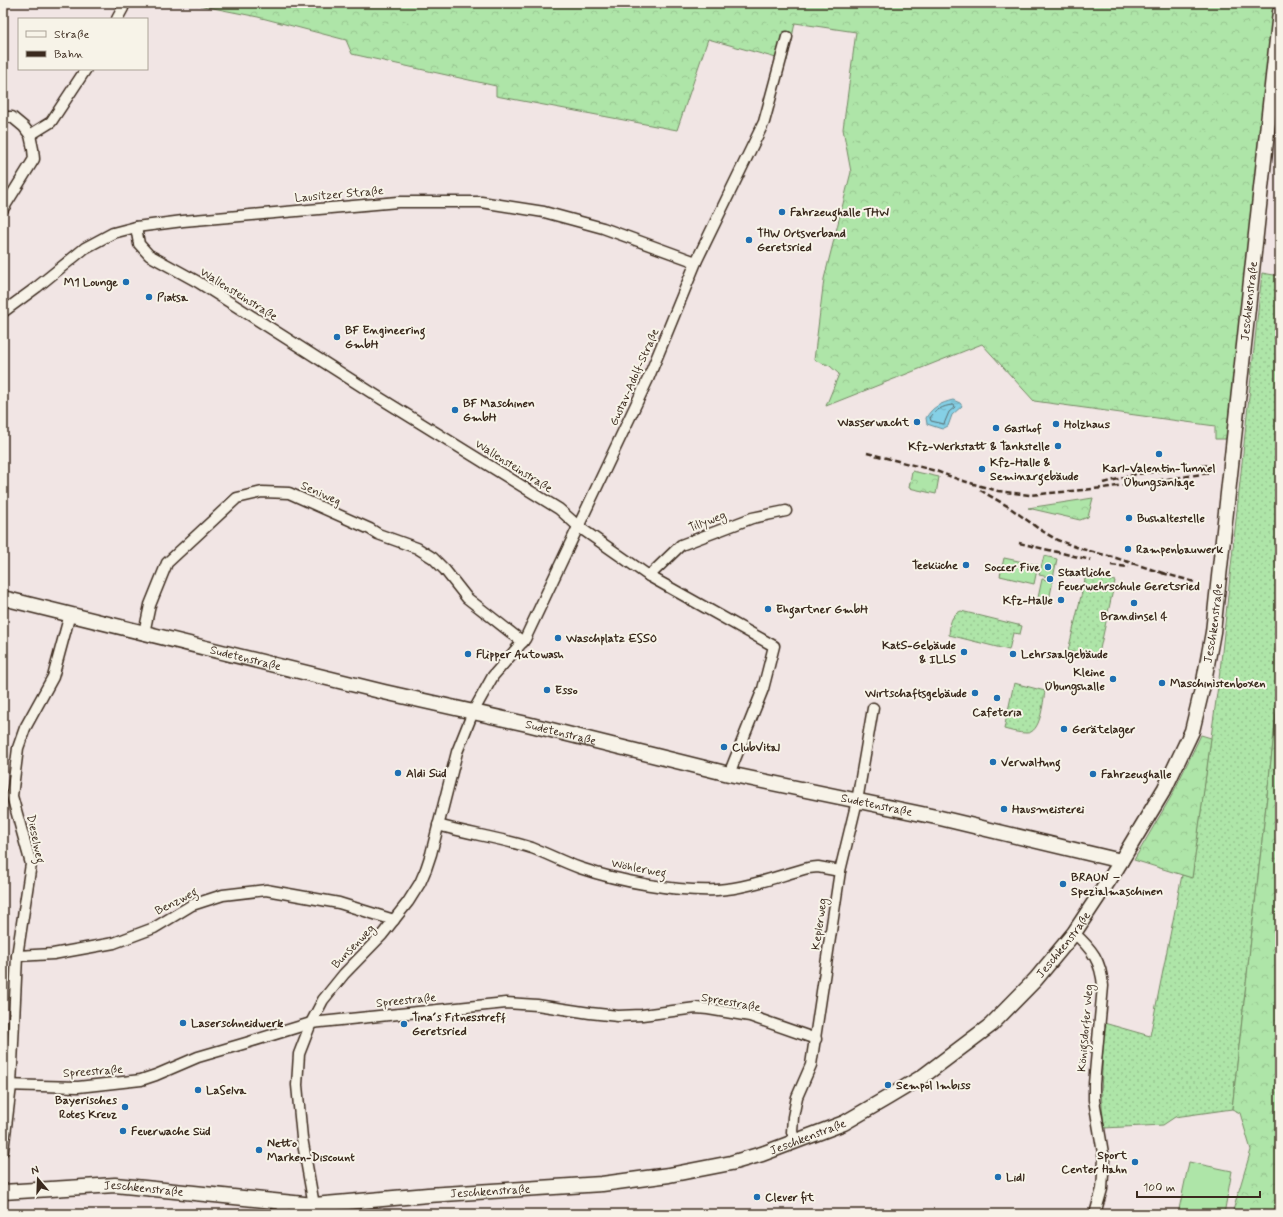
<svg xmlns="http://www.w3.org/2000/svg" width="1283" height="1217" viewBox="0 0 1283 1217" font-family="Mynerve,sans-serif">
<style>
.grass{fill:url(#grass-dots);stroke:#748863}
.forest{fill:url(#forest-crowns);stroke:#748863}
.pitch{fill:#aee5a8;stroke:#748863}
.water{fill:url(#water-ripples);stroke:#678e96}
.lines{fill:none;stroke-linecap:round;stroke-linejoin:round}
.shore{stroke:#596c6e;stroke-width:1}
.street-casing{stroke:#3b2a1e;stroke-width:13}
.secondary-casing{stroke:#3b2a1e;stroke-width:17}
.street{stroke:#f7f3e8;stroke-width:10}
.secondary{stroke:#f7f3e8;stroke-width:14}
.rail{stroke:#3b2a1e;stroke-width:2.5;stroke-dasharray:6 3;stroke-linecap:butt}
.poi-dot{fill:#1f6fb2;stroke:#f7f3e8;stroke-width:1.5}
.labels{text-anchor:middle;stroke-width:4;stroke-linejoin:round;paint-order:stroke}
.street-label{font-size:12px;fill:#3b2a1e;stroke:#f7f3e8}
.poi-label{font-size:12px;font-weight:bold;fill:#3b2a1e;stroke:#f7f3e8;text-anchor:start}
</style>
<defs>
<pattern id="grass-dots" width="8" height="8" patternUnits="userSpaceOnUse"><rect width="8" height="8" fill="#aee5a8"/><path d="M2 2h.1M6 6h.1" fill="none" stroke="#97c590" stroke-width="1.8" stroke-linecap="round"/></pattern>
<pattern id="forest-crowns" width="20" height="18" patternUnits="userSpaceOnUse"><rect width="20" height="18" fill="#aee5a8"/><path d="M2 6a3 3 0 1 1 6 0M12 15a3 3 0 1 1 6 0" fill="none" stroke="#97c590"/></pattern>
<pattern id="water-ripples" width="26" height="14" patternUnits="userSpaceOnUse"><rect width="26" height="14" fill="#85d0e6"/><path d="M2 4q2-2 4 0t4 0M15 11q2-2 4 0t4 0" fill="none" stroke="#74b3c5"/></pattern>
</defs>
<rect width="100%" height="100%" fill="#f1e5e4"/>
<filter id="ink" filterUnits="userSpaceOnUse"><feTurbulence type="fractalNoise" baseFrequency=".025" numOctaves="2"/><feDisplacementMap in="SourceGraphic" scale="8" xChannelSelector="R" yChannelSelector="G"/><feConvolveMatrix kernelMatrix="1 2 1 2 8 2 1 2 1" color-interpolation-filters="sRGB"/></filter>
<g filter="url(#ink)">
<!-- grass -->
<g class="grass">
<polygon points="1262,273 1280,276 1280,680 1232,1109 1175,1117 1163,1125 1104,1128 1101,1093 1104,1023 1150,1036 1182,875 1192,877 1220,671"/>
<polygon points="1086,575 1115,581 1098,658 1068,651"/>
<path d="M961,611l61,15 -2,8 -7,-1 -4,17 -60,-15c1,-10 1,-20 12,-24z"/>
<path d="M1014,683l31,8c-2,11 -4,43 -19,42 -7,0 -15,-2 -22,-4z"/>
</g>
<!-- forest -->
<g class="forest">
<polygon points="188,3 1276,3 1226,439 1215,439 1215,426 1034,401 982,344 826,406 839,374 830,366 814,360 824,279 851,172 843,129 856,32 795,23 787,61 708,39 677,130 496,96 496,86 352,54 346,40 258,17"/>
<polygon points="912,471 939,477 936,494 909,488"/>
<polygon points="1093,498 1088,517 1080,520 1028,508"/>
<polygon points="1280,680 1280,1214 1232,1214 1251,1150 1240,1113 1232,1109"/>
<polygon points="1201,735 1211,738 1192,878 1134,860 1172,795"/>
</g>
<!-- pitch -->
<g class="pitch">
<polygon points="1044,556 1057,559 1053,578 1039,575"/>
<polygon points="1004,558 1038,565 1034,584 1000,576"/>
<polygon points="1042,579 1053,581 1049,600 1038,598"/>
<polygon points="1189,1162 1232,1171 1224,1214 1178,1214"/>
</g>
<!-- water -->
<path class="water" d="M953,400l7,3 2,3 -10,9 -4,11 -6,3 -15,-5 -1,-6c6,-11 15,-15 27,-18z"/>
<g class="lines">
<!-- shore -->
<path class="shore" d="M952,405h2l1,2 -6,5 -5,12 -13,-3 -1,-3c5,-8 13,-12 22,-13z"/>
<defs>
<g id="street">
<polyline points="117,19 123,8"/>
<polyline points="3,117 12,117 24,127 30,135 33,149 34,159 3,209"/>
<polyline points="30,135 51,122 86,69"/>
<polyline points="136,227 139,244 149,255 198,282 380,398 559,509 579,527 649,576 774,646 763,689 729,774"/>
<polyline points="3,312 37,287 85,248 113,233 136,227 183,221 398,202 481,202 544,212 603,228 696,262"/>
<polyline points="649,576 681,545 752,518 786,511"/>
<polyline points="144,633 150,605 167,563 237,498 262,492 289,493 370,529 378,534 417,548 433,558 445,570 467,598 523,642"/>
<path d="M438,825c31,9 63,13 94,23 16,6 31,14 48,20 38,13 96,24 137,22 31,-2 61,-14 91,-22l10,-1 22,4"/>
<path d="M1074,933c18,16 27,28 29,53l-9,98v16l10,59 -2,30 -7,25"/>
<polyline points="17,956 53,954 114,943 154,928 192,905 223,895 266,890 339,903 394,920"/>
<polyline points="3,1085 78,1087 141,1080 156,1075 198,1057 246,1043 311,1023 506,1003 537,1005 590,1013 618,1016 642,1015 696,1008 708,1009 750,1016 816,1039"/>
<polyline points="796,1142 792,1132 793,1117 797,1097 811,1065 840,871 857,801 873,708"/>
<polyline points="3,1151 11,1086 17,956 31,864 12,796 18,748 25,728 53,677 70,614"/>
<polyline points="314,1205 302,1138 297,1085 299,1054 311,1023 323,1000 344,974 382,935 408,902 420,883 426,869 431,854 457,752 473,712 493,676 525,639 648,379 696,262 764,122 787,37"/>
<polyline points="282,1214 284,1202"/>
</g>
<g id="secondary">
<path id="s1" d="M3,598l381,94 143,32 202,50 207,43 185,44"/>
<path id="s2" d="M3,1192l112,-7 199,20 114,-10 174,-11 67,-9 62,-12 31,-9 82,-31 43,-25 35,-21 69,-52 45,-46 38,-46 41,-62 50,-83 27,-57 12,-50 9,-49 67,-620"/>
</g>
</defs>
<!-- street casing -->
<use href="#street" class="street-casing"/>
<!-- secondary casing -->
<use href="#secondary" class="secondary-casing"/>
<!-- street -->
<use href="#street" class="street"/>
<!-- secondary -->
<use href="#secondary" class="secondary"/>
<!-- rail -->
<g class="rail">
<polyline points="867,453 936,471 960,480 998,491 1030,495 1103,488 1210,473"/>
<polyline points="1104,483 1136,474 1210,465"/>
<polyline points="980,490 1009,507 1039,529 1057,540 1082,549 1116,558 1166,574"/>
<polyline points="1019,543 1091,560"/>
<polyline points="1111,565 1129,567"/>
<polyline points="1162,573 1195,582"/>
</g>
</g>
</g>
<!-- markers -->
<g class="poi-dot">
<circle cx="782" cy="212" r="4"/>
<circle cx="749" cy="240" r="4"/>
<circle cx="126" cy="282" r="4"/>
<circle cx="149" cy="297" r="4"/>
<circle cx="337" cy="337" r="4"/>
<circle cx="455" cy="410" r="4"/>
<circle cx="917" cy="422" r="4"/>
<circle cx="1056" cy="424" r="4"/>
<circle cx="996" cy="428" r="4"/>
<circle cx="1058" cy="446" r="4"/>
<circle cx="1159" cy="454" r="4"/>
<circle cx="982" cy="469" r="4"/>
<circle cx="1129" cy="518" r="4"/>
<circle cx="1128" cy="549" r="4"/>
<circle cx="966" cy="565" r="4"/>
<circle cx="1048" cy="567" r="4"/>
<circle cx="1050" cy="579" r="4"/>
<circle cx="1061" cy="600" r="4"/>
<circle cx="1134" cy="603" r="4"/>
<circle cx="768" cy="609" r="4"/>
<circle cx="558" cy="638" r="4"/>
<circle cx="964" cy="652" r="4"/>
<circle cx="468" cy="654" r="4"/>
<circle cx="1013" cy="654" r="4"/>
<circle cx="1113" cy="679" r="4"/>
<circle cx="1162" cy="683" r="4"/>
<circle cx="547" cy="690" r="4"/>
<circle cx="975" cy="693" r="4"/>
<circle cx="997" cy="698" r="4"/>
<circle cx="1064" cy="729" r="4"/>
<circle cx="724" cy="747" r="4"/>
<circle cx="993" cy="762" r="4"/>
<circle cx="398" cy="773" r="4"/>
<circle cx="1093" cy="774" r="4"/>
<circle cx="1004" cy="809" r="4"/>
<circle cx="1063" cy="884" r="4"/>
<circle cx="183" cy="1023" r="4"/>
<circle cx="404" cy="1024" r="4"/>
<circle cx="888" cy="1085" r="4"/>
<circle cx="198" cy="1090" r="4"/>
<circle cx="125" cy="1107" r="4"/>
<circle cx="123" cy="1131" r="4"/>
<circle cx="259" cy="1150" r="4"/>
<circle cx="1135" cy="1162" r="4"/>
<circle cx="998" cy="1177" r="4"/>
<circle cx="757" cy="1197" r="4"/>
</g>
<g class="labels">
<!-- street labels -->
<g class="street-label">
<text transform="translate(339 194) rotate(-5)" y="4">Lausitzer Straße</text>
<text transform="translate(239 294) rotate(32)" y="4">Wallensteinstraße</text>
<text dy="4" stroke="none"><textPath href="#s2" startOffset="1821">Jeschkenstraße</textPath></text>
<text transform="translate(634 377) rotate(-66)" y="4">Gustav-Adolf-Straße</text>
<text transform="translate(514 466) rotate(32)" y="4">Wallensteinstraße</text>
<text transform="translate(321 493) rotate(24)" y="4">Seniweg</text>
<text transform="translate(707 521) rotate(-21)" y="4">Tillyweg</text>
<text dy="4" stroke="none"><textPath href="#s2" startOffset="1497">Jeschkenstraße</textPath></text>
<text dy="4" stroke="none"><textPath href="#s1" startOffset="250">Sudetenstraße</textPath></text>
<text dy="4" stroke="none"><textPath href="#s1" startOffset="574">Sudetenstraße</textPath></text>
<text dy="4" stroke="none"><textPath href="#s1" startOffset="898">Sudetenstraße</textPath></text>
<text transform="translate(36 839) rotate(78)" y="4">Dieselweg</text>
<text transform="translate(639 868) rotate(11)" y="4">Wöhlerweg</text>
<text transform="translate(176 901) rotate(-27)" y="4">Benzweg</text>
<text transform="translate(819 924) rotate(-82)" y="4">Keplerweg</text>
<text dy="4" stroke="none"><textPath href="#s2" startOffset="1137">Jeschkenstraße</textPath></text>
<text transform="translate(353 946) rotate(-46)" y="4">Bunsenweg</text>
<text transform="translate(406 1000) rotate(-6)" y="4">Spreestraße</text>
<text transform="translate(731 1002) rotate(10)" y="4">Spreestraße</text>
<text transform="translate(1085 1028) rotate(-85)" y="4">Königsdorfer Weg</text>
<text transform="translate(93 1071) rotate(-4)" y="4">Spreestraße</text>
<text dy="4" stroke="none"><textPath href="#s2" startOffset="813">Jeschkenstraße</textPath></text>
<text dy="4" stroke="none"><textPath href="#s2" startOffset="141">Jeschkenstraße</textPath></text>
<text dy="4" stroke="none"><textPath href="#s2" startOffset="489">Jeschkenstraße</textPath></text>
</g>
<!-- poi labels -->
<g class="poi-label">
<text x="790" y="216">Fahrzeughalle THW</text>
<text x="757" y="237">THW Ortsverband<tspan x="757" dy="14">Geretsried</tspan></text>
<text x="118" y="286" text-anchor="end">M1 Lounge</text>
<text x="157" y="301">Piatsa</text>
<text x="345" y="334">BF Engineering<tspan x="345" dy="14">GmbH</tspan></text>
<text x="463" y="407">BF Maschinen<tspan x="463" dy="14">GmbH</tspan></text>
<text x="909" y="426" text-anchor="end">Wasserwacht</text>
<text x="1064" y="428">Holzhaus</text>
<text x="1004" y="432">Gasthof</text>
<text x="1050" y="450" text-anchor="end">Kfz-Werkstatt &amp; Tankstelle</text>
<text x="990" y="466">Kfz-Halle &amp;<tspan x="990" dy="14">Seminargebäude</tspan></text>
<text x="1159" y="472" text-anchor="middle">Karl-Valentin-Tunnel<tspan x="1159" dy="14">Übungsanlage</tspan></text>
<text x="1137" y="522">Bushaltestelle</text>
<text x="1136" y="553">Rampenbauwerk</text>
<text x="958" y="569" text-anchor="end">Teeküche</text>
<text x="1040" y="571" text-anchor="end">Soccer Five</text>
<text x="1058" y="576">Staatliche<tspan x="1058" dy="14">Feuerwehrschule Geretsried</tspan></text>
<text x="1053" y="604" text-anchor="end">Kfz-Halle</text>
<text x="776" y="613">Ehgartner GmbH</text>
<text x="1134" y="620" text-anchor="middle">Brandinsel 4</text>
<text x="566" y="642">Waschplatz ESSO</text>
<text x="956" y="649" text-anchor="end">KatS-Gebäude<tspan x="956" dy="14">&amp; ILLS</tspan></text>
<text x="476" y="658">Flipper Autowash</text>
<text x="1021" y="658">Lehrsaalgebäude</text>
<text x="1105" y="676" text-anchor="end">Kleine<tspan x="1105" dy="14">Übungshalle</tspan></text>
<text x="1170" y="687">Maschinistenboxen</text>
<text x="555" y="694">Esso</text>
<text x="967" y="697" text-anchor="end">Wirtschaftsgebäude</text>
<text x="997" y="716" text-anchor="middle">Cafeteria</text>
<text x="1072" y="733">Gerätelager</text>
<text x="732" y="751">ClubVital</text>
<text x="1001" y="766">Verwaltung</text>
<text x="406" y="777">Aldi Süd</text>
<text x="1101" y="778">Fahrzeughalle</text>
<text x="1012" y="813">Hausmeisterei</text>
<text x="1071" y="881">BRAUN –<tspan x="1071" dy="14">Spezialmaschinen</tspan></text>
<text x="412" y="1021">Tina´s Fitnesstreff<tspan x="412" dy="14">Geretsried</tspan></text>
<text x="191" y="1027">Laserschneidwerk</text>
<text x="896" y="1089">Sempol Imbiss</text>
<text x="206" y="1094">LaSelva</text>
<text x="117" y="1104" text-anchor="end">Bayerisches<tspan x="117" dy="14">Rotes Kreuz</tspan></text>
<text x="131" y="1135">Feuerwache Süd</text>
<text x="267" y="1147">Netto<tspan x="267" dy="14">Marken-Discount</tspan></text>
<text x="1127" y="1159" text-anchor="end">Sport<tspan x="1127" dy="14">Center Hahn</tspan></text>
<text x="1006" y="1181">Lidl</text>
<text x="765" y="1201">Clever fit</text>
</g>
</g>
<!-- margin -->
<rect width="1283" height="1217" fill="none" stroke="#f7f3e8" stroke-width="16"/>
<rect x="8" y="8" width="1267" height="1201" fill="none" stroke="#3b2a1e" stroke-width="1.5" filter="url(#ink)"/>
<!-- legend -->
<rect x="18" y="18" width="130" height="52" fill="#f7f3e8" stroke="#aca397"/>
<rect x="26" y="31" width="20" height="6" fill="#f7f3e8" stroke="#aca397"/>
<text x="54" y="38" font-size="12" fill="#3b2a1e">Straße</text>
<rect x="26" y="51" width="20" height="6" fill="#3b2a1e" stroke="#aca397"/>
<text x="54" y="58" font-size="12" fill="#3b2a1e">Bahn</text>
<!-- north arrow -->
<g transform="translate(38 1179) rotate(341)" stroke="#f7f3e8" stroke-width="3" paint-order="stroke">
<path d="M0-3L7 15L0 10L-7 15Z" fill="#3b2a1e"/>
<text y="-6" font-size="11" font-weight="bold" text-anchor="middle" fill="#3b2a1e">N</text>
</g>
<!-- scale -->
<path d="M1137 1191v6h123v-6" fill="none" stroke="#3b2a1e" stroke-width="2"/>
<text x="1143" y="1191" font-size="12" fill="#3b2a1e" stroke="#f7f3e8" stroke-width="3" paint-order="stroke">100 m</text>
</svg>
